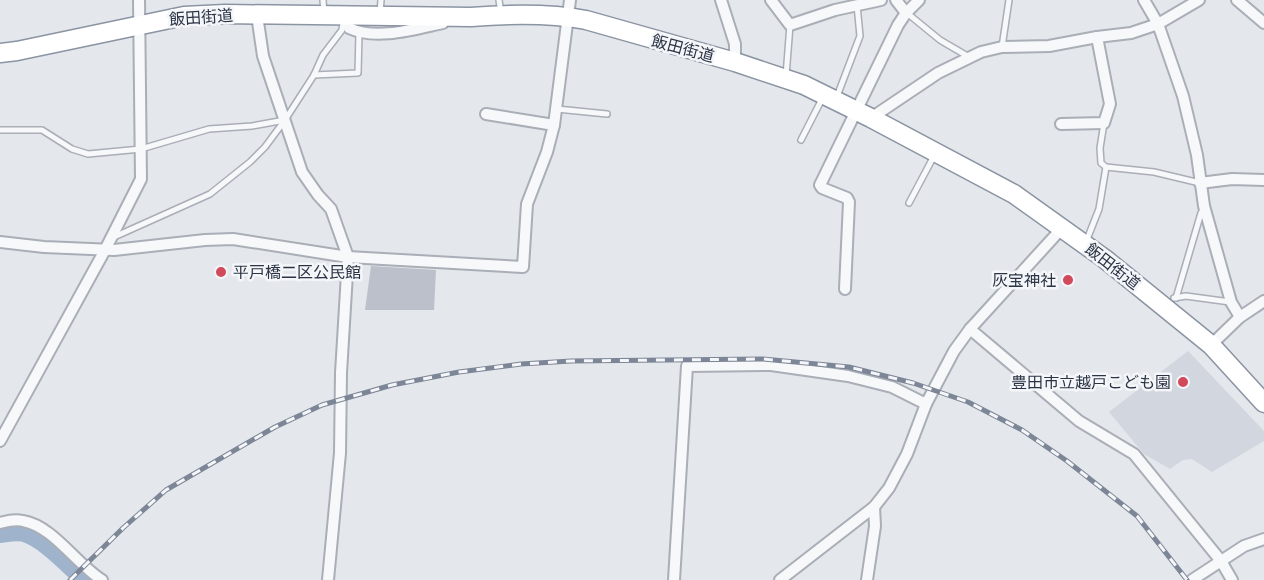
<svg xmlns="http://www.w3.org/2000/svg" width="1264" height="580" viewBox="0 0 1264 580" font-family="Raleway,'Noto Sans JP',sans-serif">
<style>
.built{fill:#d2d6de}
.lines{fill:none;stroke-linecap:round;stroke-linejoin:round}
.river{stroke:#9fb4cc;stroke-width:20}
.building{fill:#bbc0ca}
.service-casing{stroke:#a9aeb7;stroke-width:8}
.minor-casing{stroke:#a9aeb7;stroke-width:14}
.trunk-casing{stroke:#8b94a3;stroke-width:21}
.service{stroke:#f7f8fa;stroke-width:5}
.minor{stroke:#f7f8fa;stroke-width:10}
.trunk{stroke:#fff;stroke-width:18}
.rail-casing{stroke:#7d8696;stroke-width:5}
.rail{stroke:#f4f6f9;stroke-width:3;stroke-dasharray:9;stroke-linecap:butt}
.poi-dot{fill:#d1495b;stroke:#f4f6f9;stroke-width:2}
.labels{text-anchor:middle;stroke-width:5;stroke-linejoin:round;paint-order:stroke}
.street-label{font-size:16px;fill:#2b3445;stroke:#f4f6f9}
.poi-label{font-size:16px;fill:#2b3445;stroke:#f4f6f9;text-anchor:end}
</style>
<rect width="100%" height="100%" fill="#e4e7ec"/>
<!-- built -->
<polygon class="built" points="1188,351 1264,431 1264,441 1212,472 1192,459 1183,460 1170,469 1144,454 1109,412"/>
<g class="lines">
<!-- river -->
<path class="river" d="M0,533c8,-1 17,-3 24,-1 21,6 46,34 62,48"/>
</g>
<!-- building -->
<polygon class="building" points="371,266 436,270 434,310 365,310"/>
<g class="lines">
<defs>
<g id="service">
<polyline points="323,0 324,13"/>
<polyline points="499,0 501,13"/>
<polyline points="907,13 940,40 969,57"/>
<polyline points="380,14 381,0"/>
<polyline points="1002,47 1009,0"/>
<polyline points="314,75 358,73 359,33"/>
<polyline points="786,76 790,25"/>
<polyline points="836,99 860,36 857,5"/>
<polyline points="557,109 607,114"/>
<polyline points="1104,123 1100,148 1101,163 1106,167 1154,172 1200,183"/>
<polyline points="0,130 42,130 72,149 88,154 141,149 209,129 252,126 285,120"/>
<polyline points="801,140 822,99"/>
<polyline points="909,203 935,154"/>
<polyline points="114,237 210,194 250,162 265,147 285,120 314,75 323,55 342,30 343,22"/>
<polyline points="1086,242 1099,209 1106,167"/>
<polyline points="1174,298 1186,296 1230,302"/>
<polyline points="1176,298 1201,213 1204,208"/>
</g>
<g id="minor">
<polyline points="721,0 735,44 735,62"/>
<polyline points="771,0 790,25 835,10 881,0"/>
<polyline points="1144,0 1158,24 1183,96 1197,155 1204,206 1231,302 1240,317"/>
<polyline points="1237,0 1264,23"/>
<polyline points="906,13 919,0"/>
<polyline points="257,15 263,56 302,172 318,195 331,209 348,257 341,373 340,453 328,580"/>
<path d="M344,15l5,13c27,13 66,1 94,-5"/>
<polyline points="486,114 554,125"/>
<polyline points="871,118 938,73 981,52 1002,47 1049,46 1097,37 1131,33 1158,24 1199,0"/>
<polyline points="1061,124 1104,123 1110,104 1097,37"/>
<polyline points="1200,183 1232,179 1264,180"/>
<polyline points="0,242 44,247 114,250 205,240 233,239 348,257 523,267 527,204 547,152 554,125 570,0"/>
<polyline points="845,289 849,202 847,198 822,188 820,185 898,25 906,13 896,0"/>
<polyline points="970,329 1079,421 1134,454 1221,561 1232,580"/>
<polyline points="1211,345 1240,317 1264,301"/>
<polyline points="0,441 105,250 141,179 139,0"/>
<path d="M0,523c8,-2 15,-4 23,-2 30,5 54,44 79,59"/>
<polyline points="674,580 687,366 771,365 848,376 892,387 926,404"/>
<polyline points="780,580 874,507 889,488 907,454 926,404 954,351 970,329 1063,227"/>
<polyline points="867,580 875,526 874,507"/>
<polyline points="1192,580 1244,546 1264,539"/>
</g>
<path id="trunk" d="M0,53l17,-2 167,-35 41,-2 246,3c38,-3 78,-4 115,3l149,42 69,23 67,33 143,76 91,65 106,86 53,58"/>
</defs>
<!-- service casing -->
<use href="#service" class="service-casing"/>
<!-- minor casing -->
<use href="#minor" class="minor-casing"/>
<!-- trunk casing -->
<use href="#trunk" class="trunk-casing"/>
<!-- service -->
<use href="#service" class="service"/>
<!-- minor -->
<use href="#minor" class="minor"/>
<!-- trunk -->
<use href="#trunk" class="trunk"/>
<defs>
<polyline id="rail" points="70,580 123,528 166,490 275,427 322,405 392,385 459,372 521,364 571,361 763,359 849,367 913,383 968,402 1022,430 1067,461 1137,516 1187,580"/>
</defs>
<!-- rail casing -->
<use href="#rail" class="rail-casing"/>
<!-- rail -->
<use href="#rail" class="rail"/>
</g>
<!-- markers -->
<g class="poi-dot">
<circle cx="221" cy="272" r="6"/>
<circle cx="1068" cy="280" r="6"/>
<circle cx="1183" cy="382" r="6"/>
</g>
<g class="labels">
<!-- street labels -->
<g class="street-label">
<text transform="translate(201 17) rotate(-4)" y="6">飯田街道</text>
<text transform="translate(683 48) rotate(15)" y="6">飯田街道</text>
<text transform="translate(1113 266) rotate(38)" y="6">飯田街道</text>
</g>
<!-- poi labels -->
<g class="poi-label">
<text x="233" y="278" text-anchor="start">平戸橋二区公民館</text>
<text x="1056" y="286">灰宝神社</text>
<text x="1171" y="388">豊田市立越戸こども園</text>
</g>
</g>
</svg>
